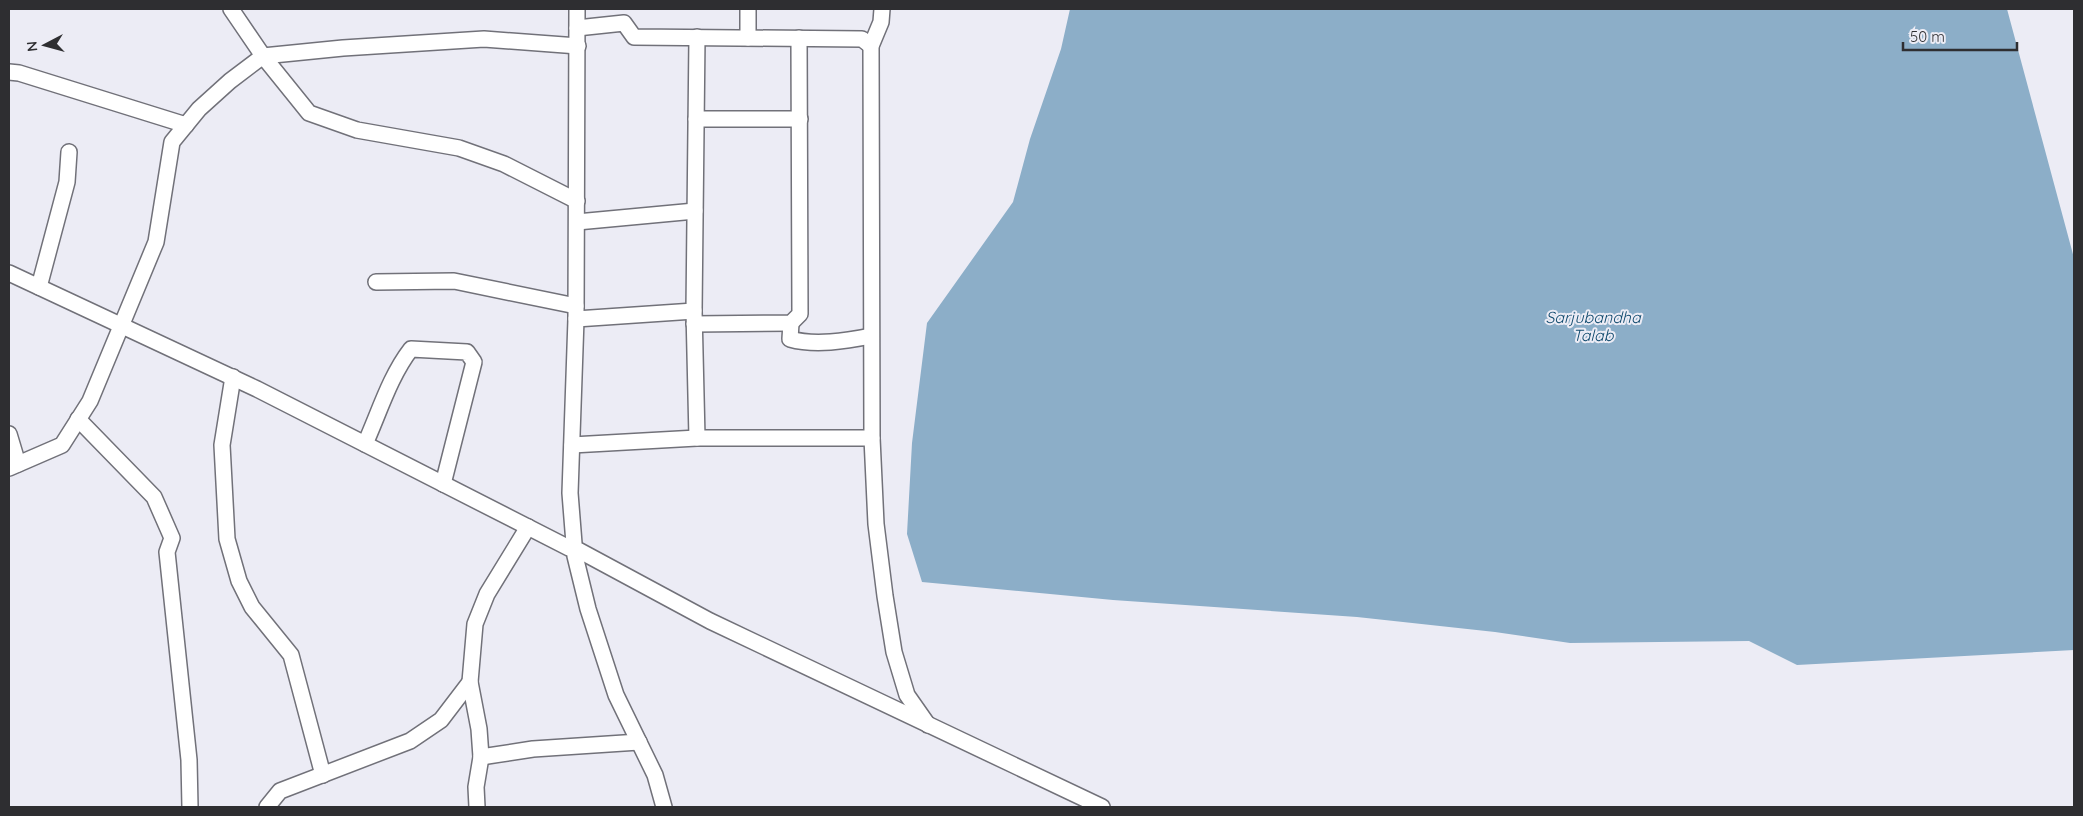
<svg xmlns="http://www.w3.org/2000/svg" width="2083" height="816" viewBox="0 0 2083 816" font-family="Quicksand,sans-serif">
<style>
.water{fill:#8caec8}
.lines{fill:none;stroke-linecap:round;stroke-linejoin:round}
.minor-casing{stroke:#717179;stroke-width:18}
.minor{stroke:#fff;stroke-width:15}
.labels{text-anchor:middle;stroke-width:4;stroke-linejoin:round;paint-order:stroke}
.water-label{font-size:16px;font-style:italic;fill:#0f496d;stroke:#ececf5}
</style>
<rect width="100%" height="100%" fill="#ececf5"/>
<!-- water -->
<polygon class="water" points="1070,9 2007,9 2074,258 2074,650 1797,665 1749,641 1570,643 1495,632 1357,617 1113,600 922,582 907,534 912,443 927,323 1013,202 1030,139 1061,49"/>
<g class="lines">
<defs>
<g id="minor">
<polyline points="231,9 263,56 309,113 357,130 459,148 504,164 577,201"/>
<polyline points="577,9 576,319 570,493 575,556 588,609 616,695 655,775 664,807"/>
<polyline points="748,9 748,38"/>
<polyline points="882,9 881,22 871,46 872,438 876,524 885,596 894,652 907,695 928,725"/>
<polyline points="577,28 624,23 634,37 862,39 871,46"/>
<polyline points="9,72 19,73 186,125"/>
<polyline points="696,119 800,119"/>
<polyline points="577,222 695,211"/>
<polyline points="9,273 257,389 569,548 580,551 710,621 1102,807"/>
<polyline points="376,282 454,281 576,306"/>
<polyline points="39,287 67,182 69,152"/>
<polyline points="576,319 694,311"/>
<path d="M791,323l-1,16c25,7 56,2 81,-3"/>
<polyline points="694,324 791,323 800,314 799,38"/>
<polyline points="233,377 222,445 227,539 239,581 252,607 291,655 323,775"/>
<polyline points="78,419 154,497 172,538 167,552 189,760 190,807"/>
<polyline points="9,434 18,464"/>
<polyline points="697,438 694,311 697,37"/>
<path d="M365,444c14,-31 25,-68 46,-95l56,3 7,10 -31,122"/>
<polyline points="572,445 697,438 872,438"/>
<polyline points="9,468 62,445 90,401 156,242 172,142 199,109 230,81 263,56 343,48 484,39 578,46"/>
<polyline points="481,757 533,749 639,742"/>
<polyline points="267,807 280,791 410,741 441,720 470,682"/>
<polyline points="477,807 476,787 481,757 479,729 470,682 475,624 487,594 528,527"/>
</g>
</defs>
<!-- minor casing -->
<use href="#minor" class="minor-casing"/>
<!-- minor -->
<use href="#minor" class="minor"/>
</g>
<g class="labels">
<!-- water labels -->
<g class="water-label">
<text x="1593" y="323">Sarjubandha<tspan x="1593" dy="18">Talab</tspan></text>
</g>
</g>
<!-- border -->
<rect width="2083" height="816" fill="none" stroke="#2e2e31" stroke-width="20"/>
<!-- north arrow -->
<g transform="translate(45 45) rotate(264)" stroke="#ececf5" stroke-width="4" paint-order="stroke">
<path d="M0-4L9 19L0 12L-9 19Z" fill="#2e2e31"/>
<text y="-8" font-size="14" font-weight="bold" text-anchor="middle" fill="#2e2e31">N</text>
</g>
<!-- scale -->
<path d="M1903 42v8h114v-8" fill="none" stroke="#2e2e31" stroke-width="2.5"/>
<text x="1910" y="42" font-size="15" fill="#2e2e31" stroke="#ececf5" stroke-width="4" paint-order="stroke">50 m</text>
</svg>
